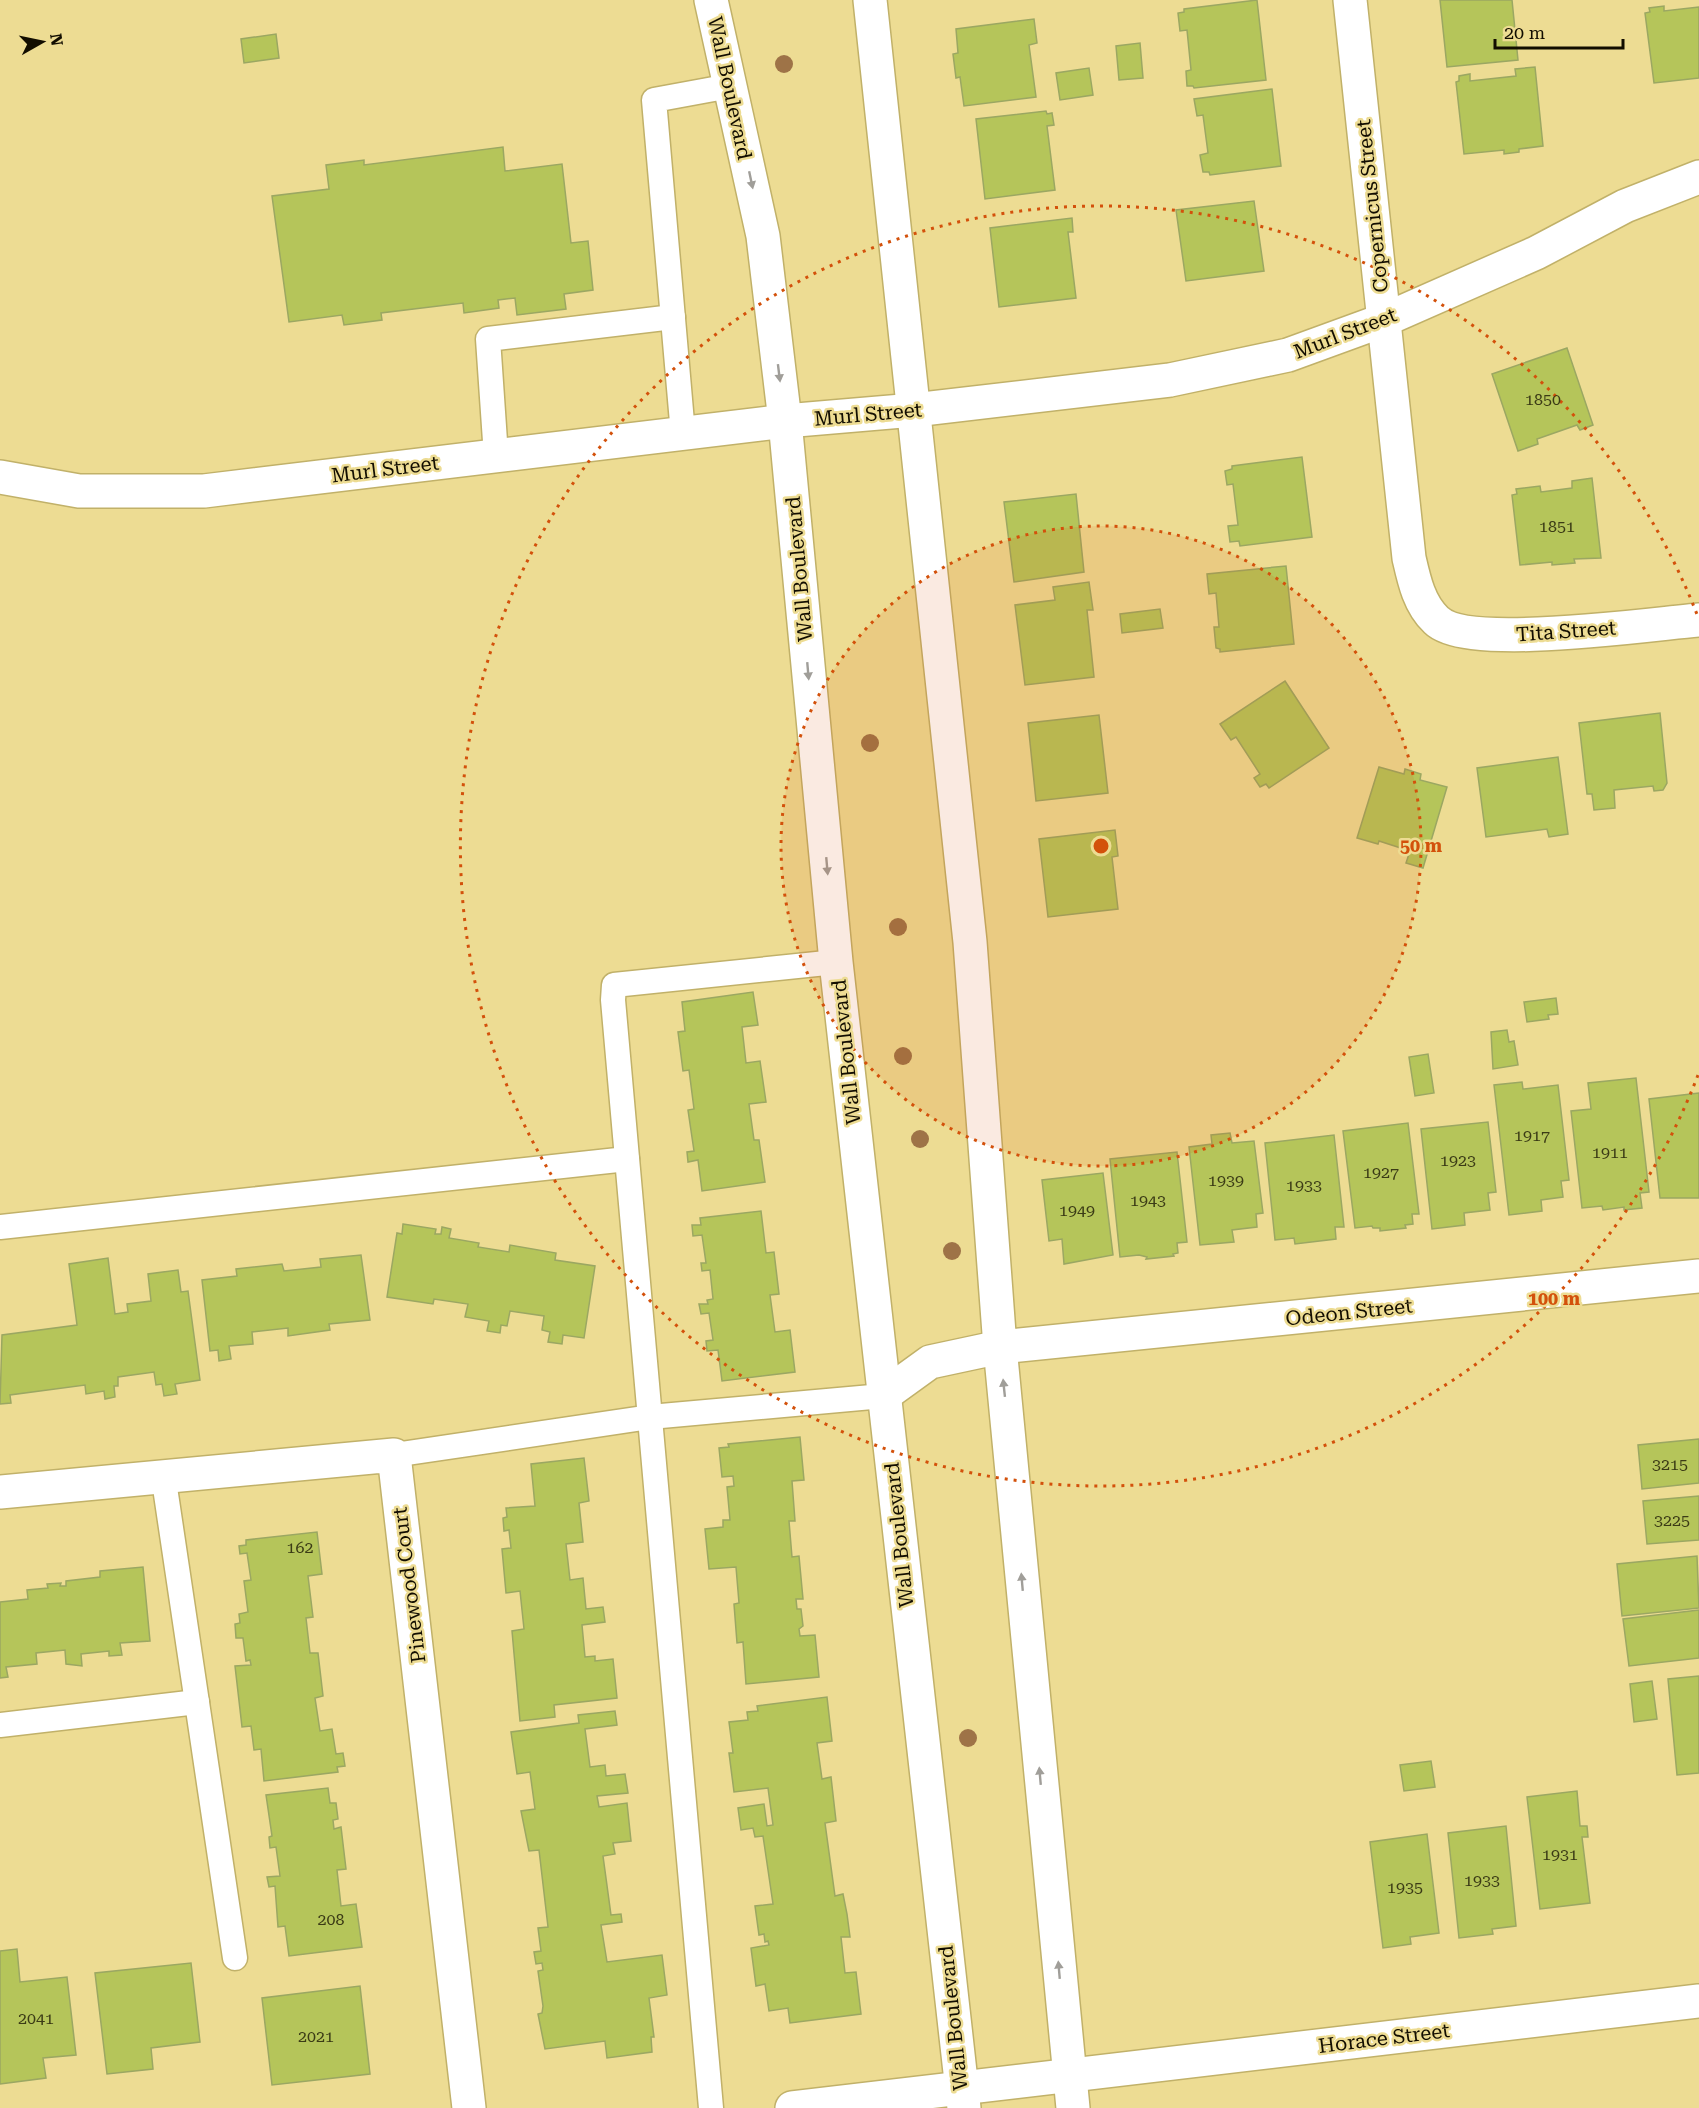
<svg xmlns="http://www.w3.org/2000/svg" width="1699" height="2108" viewBox="0 0 1699 2108" font-family="'Roboto Serif',serif">
<style>
.building{fill:#b5c55a;stroke:#9ba762;stroke-width:1.5}
.lines{fill:none;stroke-linecap:round;stroke-linejoin:round}
.lane-casing{stroke:#c1b169;stroke-width:27}
.street-casing{stroke:#c1b169;stroke-width:36}
.secondary-casing{stroke:#c1b169;stroke-width:36}
.lane{stroke:#fff;stroke-width:24}
.street{stroke:#fff;stroke-width:33}
.secondary{stroke:#fff;stroke-width:33}
.tree{fill:#9e7347}
.oneway{fill:#a09e99}
.ring{fill:none;stroke:#d3510b;stroke-width:3;stroke-dasharray:3 6}
.labels{text-anchor:middle;stroke-width:5;stroke-linejoin:round;paint-order:stroke}
.number-label{font-size:16px;fill:#3b3b16}
.street-label{font-size:20px;fill:#120d00;stroke:#eddc93}
.centre{fill:#d3510b;stroke:#eddc93;stroke-width:3}
.ring-label{font-size:18px;text-anchor:middle;font-weight:bold;fill:#d3510b;stroke:#eddc93;stroke-width:5;stroke-linejoin:round;paint-order:stroke}
</style>
<rect width="100%" height="100%" fill="#eddc93"/>
<!-- building -->
<g class="building">
<polygon points="1257,0 1266,80 1194,88 1193,86 1187,86 1186,71 1191,70 1187,30 1180,31 1178,13 1184,12 1184,9"/>
<polygon points="1440,0 1512,0 1518,60 1447,67"/>
<polygon points="1664,6 1664,11 1699,7 1699,78 1654,83 1645,13 1650,12 1649,8"/>
<polygon points="1034,19 1037,43 1029,45 1036,97 964,106 960,77 956,78 953,54 958,53 956,29"/>
<polygon points="276,34 279,58 244,63 241,39"/>
<polygon points="1140,43 1143,78 1119,80 1116,46"/>
<polygon points="1535,67 1543,146 1519,149 1519,152 1504,154 1504,150 1464,154 1456,82 1459,81 1459,76 1470,74 1470,81 1516,76 1515,69"/>
<polygon points="1089,68 1093,95 1060,100 1056,73"/>
<polygon points="1272,89 1281,166 1210,175 1209,172 1203,172 1200,155 1208,153 1203,115 1197,116 1194,99"/>
<polygon points="1046,111 1047,114 1052,113 1054,125 1047,126 1055,190 985,199 976,119"/>
<polygon points="503,147 505,171 562,164 571,243 588,241 593,290 564,294 566,309 517,315 515,298 498,300 499,308 464,313 463,303 381,313 382,320 344,325 342,315 289,322 272,196 329,189 326,165 364,160 364,165"/>
<polygon points="1254,201 1264,271 1186,281 1176,210"/>
<polygon points="1072,218 1073,232 1068,232 1076,298 999,307 990,228"/>
<polygon points="1567,348 1593,425 1580,430 1577,425 1537,439 1538,444 1518,451 1492,374"/>
<polygon points="1302,457 1312,537 1240,546 1239,541 1230,542 1228,526 1238,525 1233,484 1227,485 1225,471 1232,469 1232,466"/>
<polygon points="1592,478 1601,558 1574,559 1575,563 1552,565 1552,562 1520,565 1512,495 1517,494 1516,489 1540,486 1541,492 1572,488 1572,481"/>
<polygon points="1076,494 1084,572 1014,582 1004,502"/>
<polygon points="1286,566 1294,644 1220,652 1220,649 1216,648 1214,627 1219,627 1216,593 1209,594 1207,574"/>
<polygon points="1089,582 1093,610 1087,610 1094,677 1025,685 1015,605 1055,600 1053,587"/>
<polygon points="1160,609 1163,628 1122,633 1120,614"/>
<polygon points="1285,681 1329,748 1269,788 1266,784 1260,787 1254,778 1260,774 1236,737 1231,740 1220,724"/>
<polygon points="1660,713 1667,783 1663,790 1654,791 1653,786 1614,790 1615,808 1594,810 1592,794 1587,794 1579,723"/>
<polygon points="1099,715 1108,793 1036,801 1028,723"/>
<polygon points="1558,757 1568,834 1549,837 1547,829 1486,837 1477,768"/>
<polygon points="1379,767 1404,774 1405,769 1421,774 1420,780 1447,787 1423,868 1406,863 1410,851 1379,841 1378,844 1357,838"/>
<polygon points="1115,830 1118,856 1112,857 1118,909 1048,917 1039,839"/>
<polygon points="753,992 758,1025 742,1027 746,1063 760,1061 766,1102 749,1104 754,1140 759,1140 765,1182 702,1191 698,1160 688,1162 687,1152 694,1151 688,1110 694,1109 689,1070 683,1071 678,1032 685,1031 682,1002"/>
<polygon points="1556,998 1558,1014 1548,1015 1549,1019 1527,1022 1524,1002"/>
<polygon points="1507,1030 1509,1042 1514,1041 1518,1065 1493,1069 1491,1032"/>
<polygon points="1428,1054 1434,1093 1415,1096 1409,1057"/>
<polygon points="1636,1078 1649,1192 1640,1193 1642,1208 1624,1210 1624,1207 1603,1210 1602,1206 1582,1208 1571,1111 1591,1109 1588,1083"/>
<polygon points="1522,1082 1523,1089 1558,1085 1569,1180 1561,1181 1563,1197 1541,1200 1542,1211 1509,1215 1494,1085"/>
<polygon points="1699,1093 1699,1198 1660,1198 1649,1099"/>
<polygon points="1488,1122 1496,1192 1488,1193 1490,1210 1464,1213 1465,1225 1432,1229 1421,1129"/>
<polygon points="1408,1123 1419,1214 1412,1214 1413,1224 1405,1225 1406,1228 1380,1231 1380,1228 1373,1228 1372,1226 1355,1228 1343,1131"/>
<polygon points="1230,1133 1232,1143 1254,1141 1263,1213 1256,1214 1257,1227 1232,1230 1234,1242 1200,1245 1189,1147 1212,1144 1211,1135"/>
<polygon points="1334,1135 1344,1227 1335,1227 1336,1239 1295,1244 1294,1238 1275,1240 1265,1143"/>
<polygon points="1177,1152 1187,1242 1177,1243 1178,1253 1173,1254 1174,1256 1146,1259 1147,1257 1139,1255 1120,1257 1110,1159"/>
<polygon points="1103,1173 1113,1255 1064,1264 1062,1239 1049,1241 1042,1180"/>
<polygon points="761,1211 766,1253 774,1252 779,1294 770,1295 775,1332 790,1330 795,1372 722,1381 718,1350 707,1351 706,1341 713,1340 709,1313 701,1314 699,1304 708,1304 707,1300 713,1299 710,1270 702,1271 701,1263 706,1263 702,1235 693,1236 692,1225 701,1225 700,1218"/>
<polygon points="403,1224 436,1229 435,1234 441,1234 442,1227 451,1229 449,1238 479,1243 478,1247 509,1252 510,1245 556,1253 555,1260 595,1266 584,1338 563,1335 562,1344 548,1342 550,1332 542,1330 544,1316 510,1311 507,1326 501,1325 500,1333 487,1331 489,1321 465,1317 468,1304 434,1299 433,1304 387,1297 397,1233 402,1234"/>
<polygon points="361,1255 370,1320 329,1324 330,1330 288,1336 288,1328 252,1332 253,1344 229,1346 231,1359 219,1361 218,1350 210,1351 202,1280 237,1276 236,1269 282,1264 284,1271 321,1267 320,1259"/>
<polygon points="108,1258 115,1314 128,1312 127,1304 151,1301 148,1274 178,1270 181,1292 188,1291 200,1380 175,1384 177,1394 164,1396 162,1384 156,1385 154,1372 118,1377 118,1386 114,1386 115,1397 105,1399 104,1391 86,1394 85,1385 10,1395 11,1403 0,1404 2,1335 77,1325 69,1264"/>
<polygon points="800,1437 804,1480 792,1481 795,1521 789,1521 792,1557 799,1556 803,1599 796,1599 797,1609 801,1609 803,1626 799,1629 800,1636 815,1635 819,1677 746,1684 743,1642 737,1643 734,1604 739,1603 736,1567 709,1569 705,1529 723,1527 723,1520 730,1520 727,1487 734,1486 733,1476 722,1477 719,1448 729,1447 728,1444"/>
<polygon points="1699,1439 1699,1483 1642,1489 1638,1445"/>
<polygon points="584,1458 589,1501 579,1503 583,1542 566,1544 570,1580 583,1578 586,1609 603,1607 605,1622 582,1625 585,1657 595,1656 595,1661 613,1659 617,1698 554,1705 555,1717 520,1721 512,1631 524,1629 520,1591 506,1593 502,1549 511,1548 509,1530 504,1531 503,1518 507,1517 506,1508 535,1506 531,1464"/>
<polygon points="1699,1496 1699,1540 1647,1544 1643,1501"/>
<polygon points="317,1532 322,1574 308,1576 313,1617 306,1618 310,1653 318,1653 323,1696 315,1698 320,1731 332,1729 336,1754 343,1753 345,1766 337,1767 338,1772 264,1781 261,1749 254,1750 251,1726 242,1727 235,1666 251,1665 250,1660 246,1661 243,1638 236,1638 235,1624 240,1623 239,1614 248,1612 244,1581 251,1580 247,1553 240,1554 239,1546 246,1545 246,1540"/>
<polygon points="1697,1556 1699,1608 1622,1616 1617,1564"/>
<polygon points="143,1567 150,1641 120,1643 122,1655 109,1656 109,1651 81,1654 82,1666 66,1664 65,1650 36,1653 37,1664 6,1667 8,1677 0,1678 0,1602 28,1599 27,1590 48,1588 47,1584 61,1583 60,1586 66,1586 66,1581 100,1577 100,1571"/>
<polygon points="1699,1610 1699,1658 1629,1666 1623,1619"/>
<polygon points="1699,1676 1699,1773 1677,1775 1668,1679"/>
<polygon points="1652,1681 1657,1719 1634,1722 1630,1684"/>
<polygon points="827,1697 832,1741 817,1743 822,1779 831,1777 836,1821 825,1823 835,1896 843,1894 847,1914 850,1937 841,1937 845,1973 856,1972 861,2014 790,2023 788,2008 769,2011 765,1984 756,1986 751,1948 769,1945 768,1941 765,1942 764,1934 759,1935 755,1906 773,1904 763,1836 755,1837 753,1828 741,1830 738,1808 764,1804 767,1826 773,1825 768,1788 734,1792 729,1753 733,1753 729,1722 748,1720 747,1712 758,1711 757,1706"/>
<polygon points="615,1711 617,1725 585,1729 590,1767 605,1765 606,1776 625,1774 628,1793 597,1796 599,1807 627,1803 631,1841 613,1843 615,1854 603,1856 611,1915 621,1914 622,1922 601,1925 607,1962 662,1955 667,1995 649,1998 654,2037 651,2037 652,2052 607,2058 605,2041 545,2049 538,2014 542,2013 543,2006 538,1971 543,1970 542,1963 536,1964 534,1952 541,1951 538,1928 548,1927 539,1850 529,1851 521,1811 535,1809 530,1772 517,1774 511,1732 579,1723 578,1715"/>
<polygon points="1431,1761 1435,1787 1404,1791 1400,1765"/>
<polygon points="328,1788 330,1803 336,1803 338,1819 333,1820 334,1829 341,1827 346,1869 337,1870 341,1906 356,1904 362,1947 289,1956 285,1926 278,1927 275,1886 269,1887 267,1877 280,1876 276,1847 270,1848 269,1837 272,1836 266,1795"/>
<polygon points="1577,1791 1580,1826 1587,1826 1588,1837 1582,1837 1590,1903 1540,1909 1527,1797"/>
<polygon points="1506,1826 1516,1926 1492,1929 1493,1934 1459,1938 1448,1833"/>
<polygon points="1427,1834 1439,1933 1410,1937 1411,1944 1383,1948 1370,1842"/>
<polygon points="17,1949 20,1982 67,1977 76,2055 43,2058 46,2078 0,2084 0,1951"/>
<polygon points="191,1963 200,2042 151,2048 153,2069 107,2074 95,1973"/>
<polygon points="360,1986 370,2074 272,2085 262,1998"/>
</g>
<g class="lines">
<defs>
<g id="lane">
<polyline points="683,434 654,100 730,86"/>
<polyline points="496,456 488,339 673,317"/>
<polyline points="0,1227 627,1159"/>
<polyline points="394,1455 650,1417 883,1396"/>
<polyline points="163,1474 235,1958"/>
<polyline points="0,1725 197,1702"/>
<polyline points="711,2108 613,1000 614,985 836,962"/>
</g>
<g id="street">
<path d="M1350,0l59,558c5,22 10,46 27,62 31,31 215,4 263,0"/>
<polyline points="0,477 79,491 204,491 785,421 914,410 1170,380 1288,355 1384,320 1536,253 1625,206 1699,177"/>
<polyline points="883,1396 930,1362 1000,1347 1699,1276"/>
<polyline points="0,1492 394,1455 469,2108"/>
<polyline points="792,2108 1699,2001"/>
</g>
<g id="secondary">
<polyline points="711,0 763,236 785,421 836,962 964,2108"/>
<polyline points="870,0 970,942 1000,1347 1073,2108"/>
</g>
</defs>
<!-- lane casing -->
<use href="#lane" class="lane-casing"/>
<!-- street casing -->
<use href="#street" class="street-casing"/>
<!-- secondary casing -->
<use href="#secondary" class="secondary-casing"/>
<!-- lane -->
<use href="#lane" class="lane"/>
<!-- street -->
<use href="#street" class="street"/>
<!-- secondary -->
<use href="#secondary" class="secondary"/>
</g>
<!-- trees -->
<g class="tree">
<circle cx="784" cy="64" r="9"/>
<circle cx="870" cy="743" r="9"/>
<circle cx="898" cy="927" r="9"/>
<circle cx="903" cy="1056" r="9"/>
<circle cx="920" cy="1139" r="9"/>
<circle cx="952" cy="1251" r="9"/>
<circle cx="968" cy="1738" r="9"/>
</g>
<!-- one-way arrows -->
<defs><path id="oneway-solid" d="M-6-.8H1V-3.2L6.5 0L1 3.2V.8H-6Z" transform="scale(1.5)"/></defs>
<g class="oneway">
<use href="#oneway-solid" transform="translate(751 180) rotate(78)"/>
<use href="#oneway-solid" transform="translate(779 373) rotate(83)"/>
<use href="#oneway-solid" transform="translate(808 671) rotate(85)"/>
<use href="#oneway-solid" transform="translate(827 866) rotate(85)"/>
<use href="#oneway-solid" transform="translate(1004 1388) rotate(-96)"/>
<use href="#oneway-solid" transform="translate(1022 1582) rotate(-95)"/>
<use href="#oneway-solid" transform="translate(1040 1776) rotate(-95)"/>
<use href="#oneway-solid" transform="translate(1059 1970) rotate(-95)"/>
</g>
<!-- distance rings -->
<circle cx="1101" cy="846" r="320" fill="#d3510b" fill-opacity=".12"/>
<g class="ring">
<circle cx="1101" cy="846" r="320"/>
<path d="M1698 1075A640 640 0 1 1 1698 617"/>
</g>
<g class="labels">
<!-- number labels -->
<g class="number-label">
<text x="1543" y="405">1850</text>
<text x="1557" y="532">1851</text>
<text x="1532" y="1141">1917</text>
<text x="1610" y="1158">1911</text>
<text x="1458" y="1166">1923</text>
<text x="1381" y="1178">1927</text>
<text x="1226" y="1186">1939</text>
<text x="1304" y="1191">1933</text>
<text x="1148" y="1206">1943</text>
<text x="1077" y="1216">1949</text>
<text x="1670" y="1470">3215</text>
<text x="1672" y="1526">3225</text>
<text x="300" y="1553">162</text>
<text x="1560" y="1860">1931</text>
<text x="1482" y="1886">1933</text>
<text x="1405" y="1893">1935</text>
<text x="331" y="1925">208</text>
<text x="36" y="2024">2041</text>
<text x="316" y="2042">2021</text>
</g>
<!-- street labels -->
<g class="street-label">
<text transform="translate(730 88) rotate(78)" y="7">Wall Boulevard</text>
<text transform="translate(1372 206) rotate(-96)" y="7">Copernicus Street</text>
<text transform="translate(1345 333) rotate(-21)" y="7">Murl Street</text>
<text transform="translate(868 414) rotate(-5)" y="7">Murl Street</text>
<text transform="translate(385 469) rotate(-7)" y="7">Murl Street</text>
<text transform="translate(799 569) rotate(-95)" y="7">Wall Boulevard</text>
<text transform="translate(1566 631) rotate(-4)" y="7">Tita Street</text>
<text transform="translate(846 1052) rotate(-96)" y="7">Wall Boulevard</text>
<text transform="translate(1349 1312) rotate(-6)" y="7">Odeon Street</text>
<text transform="translate(899 1535) rotate(-96)" y="7">Wall Boulevard</text>
<text transform="translate(409 1585) rotate(-97)" y="7">Pinewood Court</text>
<text transform="translate(953 2018) rotate(-96)" y="7">Wall Boulevard</text>
<text transform="translate(1384 2038) rotate(-7)" y="7">Horace Street</text>
</g>
</g>
<circle cx="1101" cy="846" r="9" class="centre"/>
<g class="ring-label">
<text x="1421" y="852">50 m</text>
<text x="1554" y="1305">100 m</text>
</g>
<!-- north arrow -->
<g transform="translate(42 42) rotate(81)" stroke="#eddc93" stroke-width="4.5" paint-order="stroke">
<path d="M0-4.5L10 22L0 15L-10 22Z" fill="#120d00"/>
<text y="-9" font-size="16" font-weight="bold" text-anchor="middle" fill="#120d00">N</text>
</g>
<!-- scale -->
<path d="M1495 39v9h128v-9" fill="none" stroke="#120d00" stroke-width="3"/>
<text x="1504" y="39" font-size="18" fill="#120d00" stroke="#eddc93" stroke-width="4.5" paint-order="stroke">20 m</text>
</svg>
